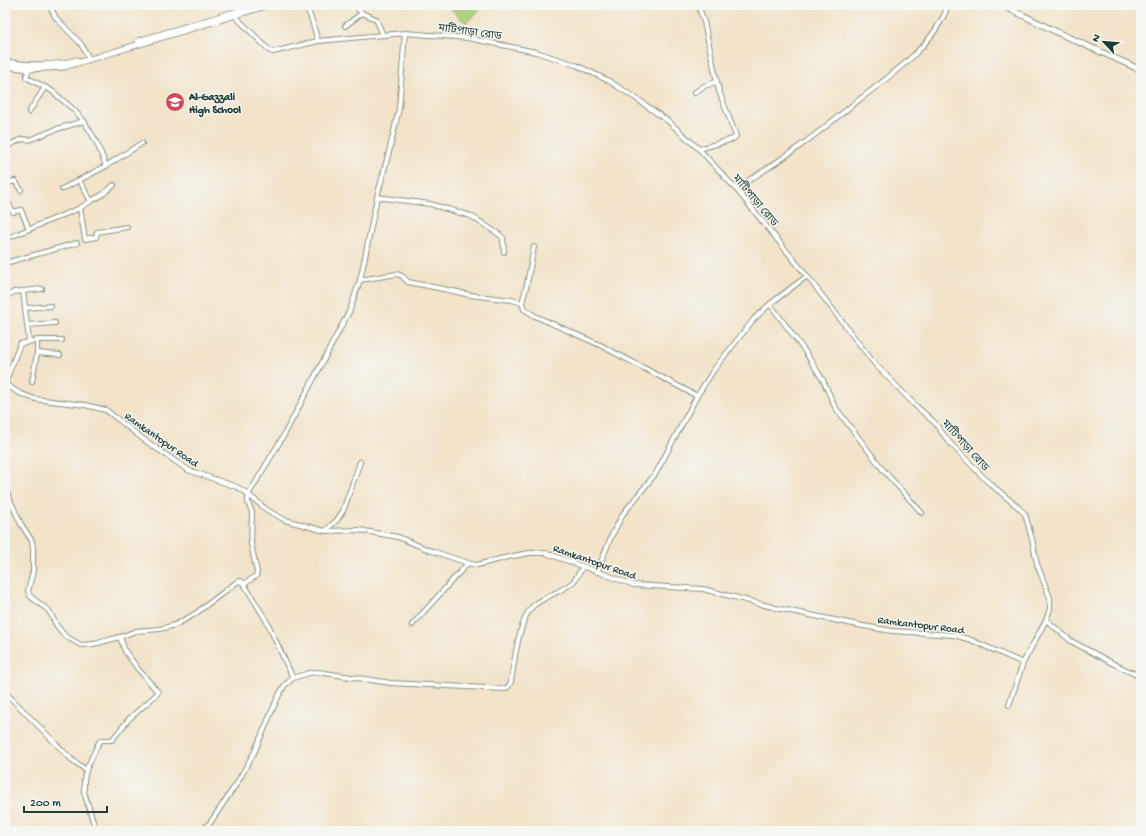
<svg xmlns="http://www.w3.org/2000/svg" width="1146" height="836" viewBox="0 0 1146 836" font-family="'Gochi Hand','Noto Sans Bengali',sans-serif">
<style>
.green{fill:#add17a;stroke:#668757}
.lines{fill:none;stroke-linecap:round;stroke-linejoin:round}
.minor-casing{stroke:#88907e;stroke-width:6}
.major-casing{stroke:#88907e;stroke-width:7}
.minor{stroke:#fff;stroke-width:4}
.major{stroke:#fff;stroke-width:5}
.labels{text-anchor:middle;stroke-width:3;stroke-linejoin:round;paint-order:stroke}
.street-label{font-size:11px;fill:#1f3d34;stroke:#f6f6f2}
.poi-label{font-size:11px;font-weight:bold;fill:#1f3d34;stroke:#f6f6f2;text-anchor:start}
</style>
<rect width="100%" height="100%" fill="#f6f6f2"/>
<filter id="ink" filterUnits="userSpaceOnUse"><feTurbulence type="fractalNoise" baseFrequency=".025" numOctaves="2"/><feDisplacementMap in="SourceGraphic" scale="8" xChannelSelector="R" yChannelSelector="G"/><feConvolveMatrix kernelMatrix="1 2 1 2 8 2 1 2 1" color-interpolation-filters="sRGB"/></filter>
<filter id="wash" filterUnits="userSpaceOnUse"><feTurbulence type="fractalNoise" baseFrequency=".012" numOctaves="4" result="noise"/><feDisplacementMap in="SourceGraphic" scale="16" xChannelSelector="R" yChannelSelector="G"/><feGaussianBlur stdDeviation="0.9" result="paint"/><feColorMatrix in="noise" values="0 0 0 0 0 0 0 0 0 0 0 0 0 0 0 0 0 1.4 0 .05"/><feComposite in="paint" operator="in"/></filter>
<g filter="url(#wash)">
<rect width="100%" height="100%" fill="#f2e3c9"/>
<!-- green -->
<polygon class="green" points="447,5 484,5 466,23"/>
</g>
<g filter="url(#ink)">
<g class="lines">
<defs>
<g id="minor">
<polyline points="49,5 56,18 81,44 88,57"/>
<path d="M305,5c7,11 9,24 13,36l87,-8 63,5 68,14 40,13 33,16 28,18 31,22 31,28 37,40 71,87 67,87 42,43 18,16 16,21 38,39 30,25 7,7 7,25 5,25 13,34v11l-4,11 -23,43 -14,42"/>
<polyline points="354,5 362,13 376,19 383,35"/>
<polyline points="698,5 704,22 719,91 736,136 733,139 699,149"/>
<polyline points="235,16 270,51 273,52 318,41"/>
<polyline points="345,26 362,13"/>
<polyline points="694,93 704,86 716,82"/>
<polyline points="29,112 45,87"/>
<polyline points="84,121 96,141 106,166"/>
<polyline points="5,147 22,139 29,140 57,129 84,121 73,109 52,91 26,77 29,69"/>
<polyline points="5,177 8,183 15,181 21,190"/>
<polyline points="79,180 91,201 102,195 114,185"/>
<polyline points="62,189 106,166 142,143"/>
<path d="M736,189c20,-14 41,-26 61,-41 20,-14 39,-30 58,-45 32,-25 80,-57 93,-98"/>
<polyline points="377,197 430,204 471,216 500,235 503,238 504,252"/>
<polyline points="9,204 13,212 21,210 29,229"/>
<polyline points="80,208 85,239 96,237 97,232 127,227"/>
<polyline points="5,239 80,208 91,201"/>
<polyline points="534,247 527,284 522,303 524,309 535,316 600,345 697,396"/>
<polyline points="5,263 77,243"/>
<polyline points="360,280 397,274 402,276 408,282 453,291 470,295 512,300 522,303"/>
<polyline points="23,291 29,341"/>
<polyline points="5,297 14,292 42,289"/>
<polyline points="770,304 804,350 823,380 835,407 884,471 922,513"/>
<polyline points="25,308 51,306"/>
<polyline points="27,325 55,323"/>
<polyline points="37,353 60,355"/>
<polyline points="32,382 37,353 37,340"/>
<polyline points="5,383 20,344 37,340 62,340"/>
<polyline points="5,384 19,393 35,399 85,405 106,410 143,439 188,470 237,487 244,491 267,510 285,520 325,531 359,530 398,537 429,550 471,564 477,565 508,557 529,553 546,553 634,585 703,589 776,608 863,626 892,631 954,635 971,640 1023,663"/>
<polyline points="5,489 21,524 32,541 33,549 33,571 28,591 30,596 49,611 57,626 65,636 81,645 94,644 120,637 125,651 138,669 158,692 157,694 129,719 112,740 102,740 99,742 86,770 84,779 84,792 96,831"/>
<polyline points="325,531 337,520 343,511 360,462"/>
<polyline points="597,572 611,537 623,514 656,473 697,396 715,368 754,319 770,304 807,276"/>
<polyline points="1046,620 1071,641 1112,663 1141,677"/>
<polyline points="412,625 467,564"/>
<polyline points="120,637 136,631 160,629 175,625 195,614 237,582 241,581 244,584"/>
<path d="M293,678l16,-5 9,-1 73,11 113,6 4,-2 3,-5c3,-19 8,-63 22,-76 12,-10 28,-14 40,-24 4,-4 7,-11 10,-16"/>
<polyline points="5,692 71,759 86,770"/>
<polyline points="201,831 210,823 237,783 254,753 278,697 284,686 293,678 266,620 244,584 256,576 257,572 251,544 252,512 248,503 248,495 284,435 350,310 360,280 364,262 377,197 390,148 399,109 405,33"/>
</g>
<g id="major">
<polyline points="1002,5 1061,34 1141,70"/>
<polyline points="138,41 258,5"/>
<path d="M5,62c25,4 48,5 72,-2"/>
<polyline points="5,66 29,69 64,67 269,5"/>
</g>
</defs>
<!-- minor casing -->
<use href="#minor" class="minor-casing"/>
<!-- major casing -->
<use href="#major" class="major-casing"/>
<!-- minor -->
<use href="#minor" class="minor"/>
<!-- major -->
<use href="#major" class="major"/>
</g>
</g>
<!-- icons -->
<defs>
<symbol id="school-disc" viewBox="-11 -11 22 22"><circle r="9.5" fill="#d1495b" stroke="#f6f6f2"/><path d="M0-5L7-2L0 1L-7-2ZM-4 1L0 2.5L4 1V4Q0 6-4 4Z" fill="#fff"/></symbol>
</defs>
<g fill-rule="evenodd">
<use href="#school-disc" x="164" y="91" width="22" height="22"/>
</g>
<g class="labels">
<!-- street labels -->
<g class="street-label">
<text transform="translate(470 31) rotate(8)" y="4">মাটিপাড়া রোড</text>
<text transform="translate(756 200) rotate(50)" y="4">মাটিপাড়া রোড</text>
<text transform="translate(162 439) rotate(35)" y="4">Ramkantopur Road</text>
<text transform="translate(966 445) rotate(48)" y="4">মাটিপাড়া রোড</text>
<text transform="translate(595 561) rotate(19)" y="4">Ramkantopur Road</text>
<text transform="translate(921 624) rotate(7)" y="4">Ramkantopur Road</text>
</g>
<!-- poi labels -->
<g class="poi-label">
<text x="189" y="100">Al-Gazzali<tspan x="189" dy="13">High School</tspan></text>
</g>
</g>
<!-- margin -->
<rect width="1146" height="836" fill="none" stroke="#f6f6f2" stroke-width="20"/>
<!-- north arrow -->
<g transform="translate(1104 42) rotate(296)" stroke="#f6f6f2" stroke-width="3" paint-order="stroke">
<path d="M0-3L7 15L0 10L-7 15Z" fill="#1f3d34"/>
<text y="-6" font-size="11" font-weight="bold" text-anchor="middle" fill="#1f3d34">N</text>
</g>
<!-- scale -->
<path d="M24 806v6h83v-6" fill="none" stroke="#1f3d34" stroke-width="2"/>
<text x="30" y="806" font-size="12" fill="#1f3d34" stroke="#f6f6f2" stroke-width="3" paint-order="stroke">200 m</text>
</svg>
